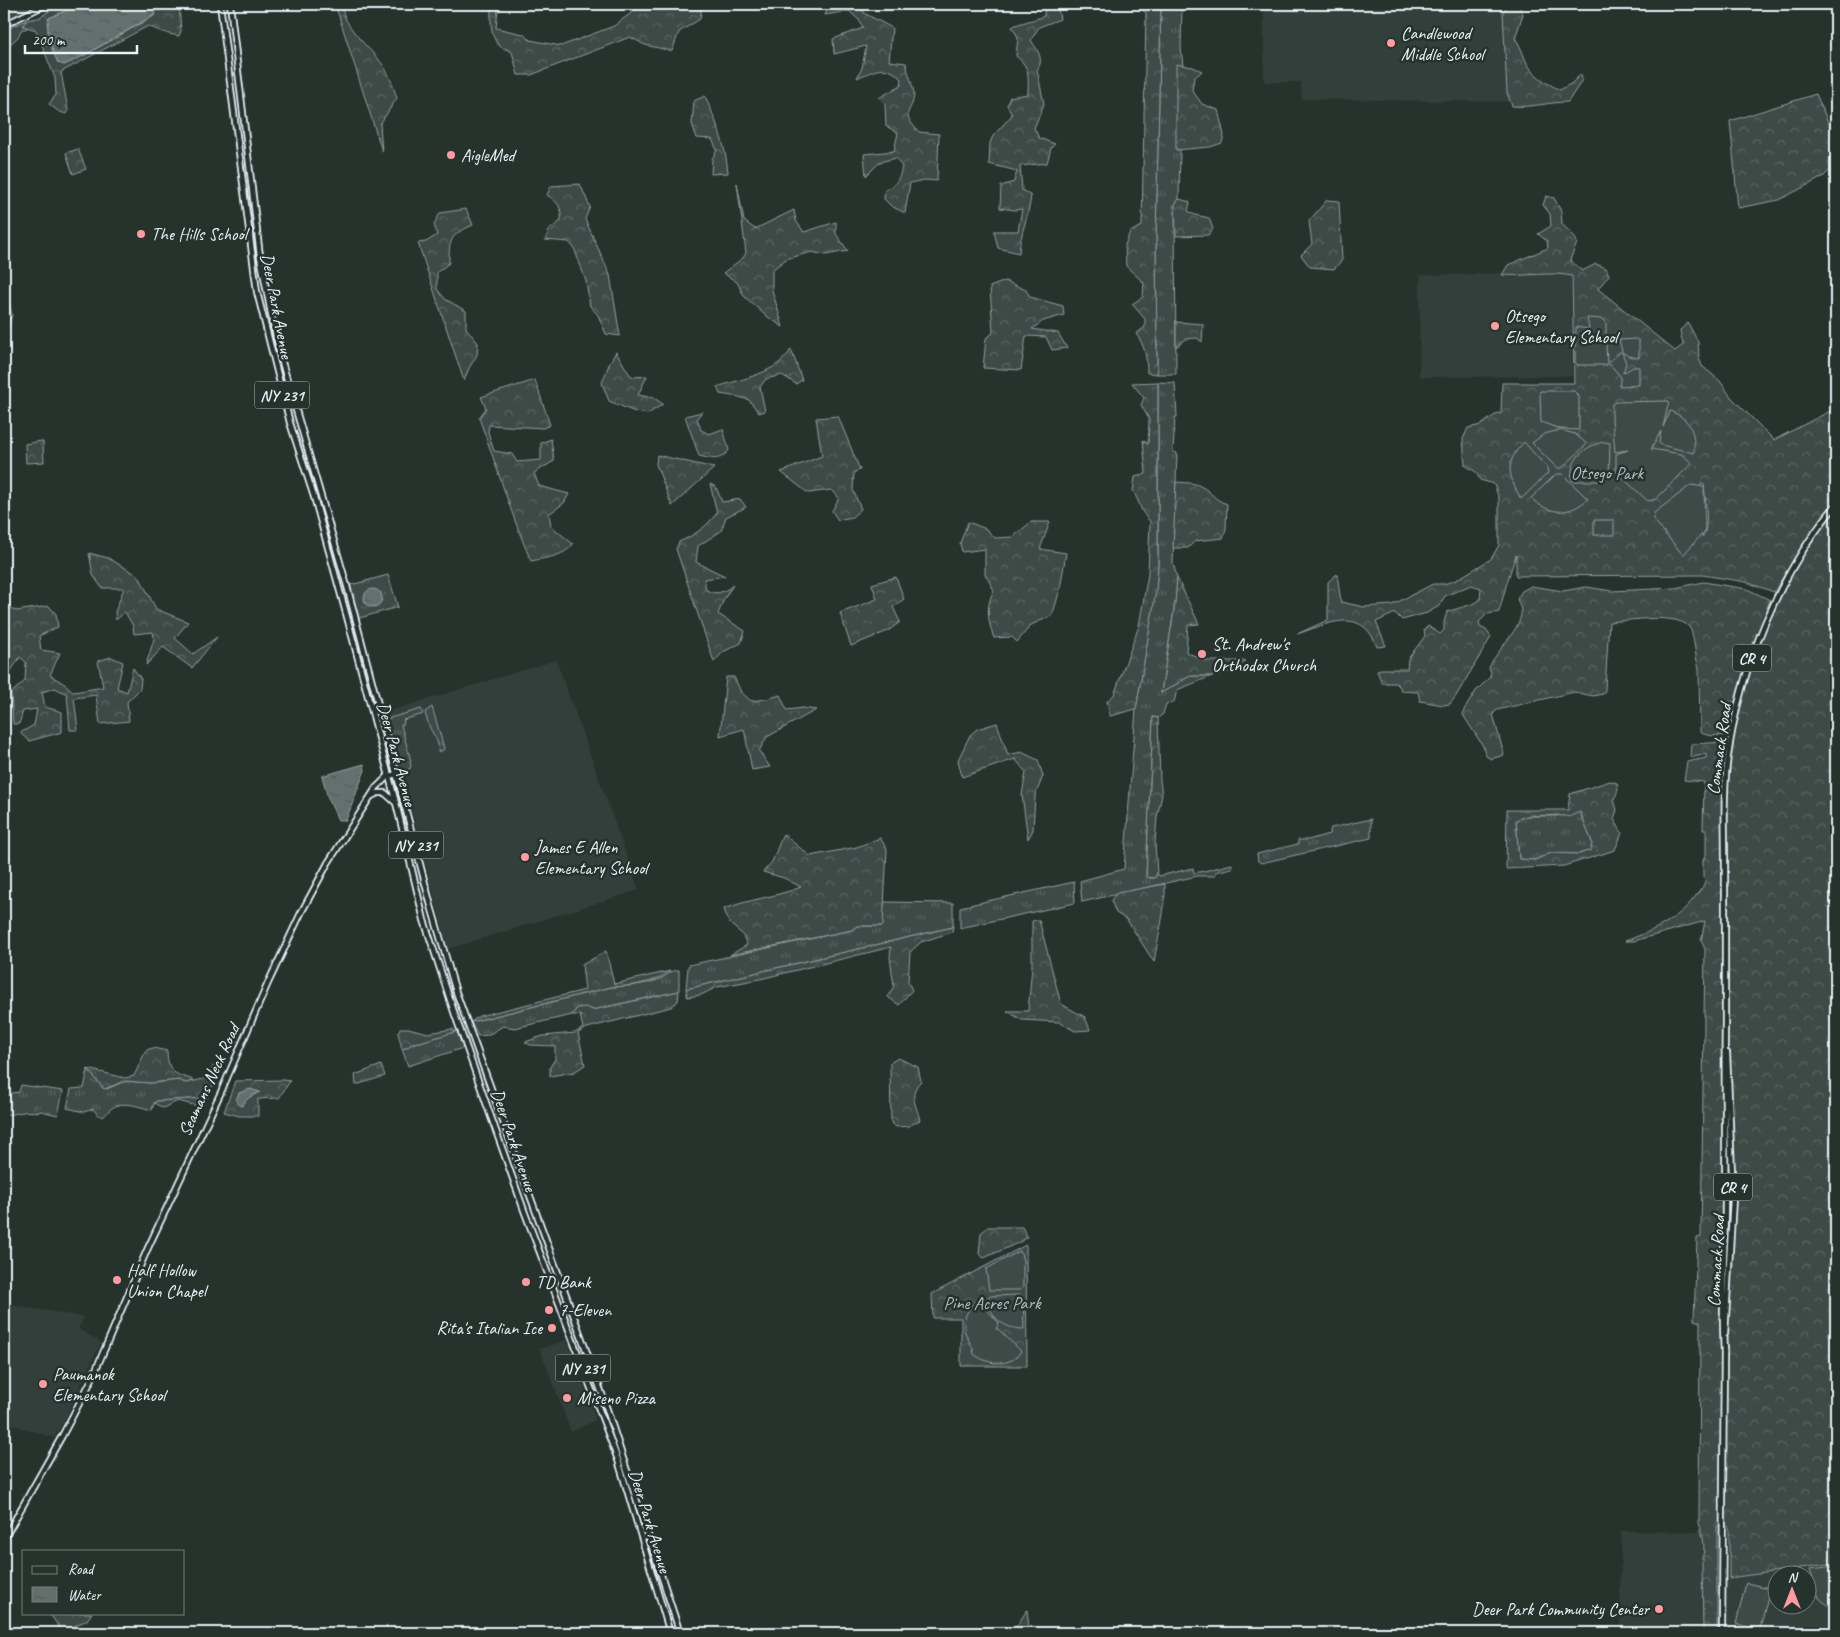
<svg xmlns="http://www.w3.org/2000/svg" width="1840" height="1637" viewBox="0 0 1840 1637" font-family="Caveat,sans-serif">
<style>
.built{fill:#333f3a;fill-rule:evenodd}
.grass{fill:url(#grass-tufts);stroke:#939ea0}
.forest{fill:url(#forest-crowns);stroke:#939ea0;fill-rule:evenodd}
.garden{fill:#3e4b47;stroke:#939ea0}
.water{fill:url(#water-ripples);stroke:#98a3a5}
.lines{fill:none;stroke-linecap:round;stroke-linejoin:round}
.major-casing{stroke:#e8f1f8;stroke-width:8}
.major{stroke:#26332d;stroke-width:4.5}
.poi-dot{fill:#ff9aa2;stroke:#26332d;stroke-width:2}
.labels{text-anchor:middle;stroke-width:5;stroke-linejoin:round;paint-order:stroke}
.shield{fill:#26332d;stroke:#aeb8bb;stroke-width:1}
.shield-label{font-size:16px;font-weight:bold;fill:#e8f1f8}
.poi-label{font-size:18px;fill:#e8f1f8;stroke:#26332d;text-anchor:start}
.street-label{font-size:18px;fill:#e8f1f8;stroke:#26332d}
.park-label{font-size:18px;fill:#b5bfc3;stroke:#26332d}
</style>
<defs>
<pattern id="grass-tufts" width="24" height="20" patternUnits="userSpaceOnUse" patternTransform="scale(1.25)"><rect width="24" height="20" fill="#3e4b47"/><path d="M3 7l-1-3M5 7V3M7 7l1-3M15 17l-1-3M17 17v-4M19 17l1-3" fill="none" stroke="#5a6562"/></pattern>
<pattern id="forest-crowns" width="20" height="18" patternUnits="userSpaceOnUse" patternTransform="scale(1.25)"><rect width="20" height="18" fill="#3e4b47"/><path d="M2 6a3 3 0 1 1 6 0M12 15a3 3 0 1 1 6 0" fill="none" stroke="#5a6562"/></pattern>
<pattern id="water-ripples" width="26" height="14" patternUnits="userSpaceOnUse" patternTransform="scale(1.25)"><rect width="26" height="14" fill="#636f6d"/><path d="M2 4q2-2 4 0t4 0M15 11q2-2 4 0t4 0" fill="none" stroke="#535a5a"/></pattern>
</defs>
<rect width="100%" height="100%" fill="#26332d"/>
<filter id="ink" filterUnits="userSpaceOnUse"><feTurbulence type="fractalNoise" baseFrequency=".02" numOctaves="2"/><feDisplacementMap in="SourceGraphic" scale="10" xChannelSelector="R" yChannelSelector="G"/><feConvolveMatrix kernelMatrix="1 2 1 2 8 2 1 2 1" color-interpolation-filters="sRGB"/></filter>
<g filter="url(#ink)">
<!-- built -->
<g class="built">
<polygon points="1264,4 1513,4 1526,102 1302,99 1301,82 1264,82"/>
<polygon points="1571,272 1572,376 1419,377 1420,275"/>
<polygon points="556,660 639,890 448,949 386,712"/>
<polygon points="4,1304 84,1317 78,1329 101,1342 67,1415 54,1438 4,1422"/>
<polygon points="567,1340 596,1420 571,1432 540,1349"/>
<path d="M1700,1528h26v51l110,-16v70h-216l1,-102 76,1zM1778,1574h30v30h-30z"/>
</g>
<!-- grass -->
<g class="grass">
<polygon points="17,4 39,4 4,21 4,10"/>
<polygon points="1161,4 1182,4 1181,49 1183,66 1177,64 1177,150 1180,149 1179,199 1175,205 1176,374 1157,374 1156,237"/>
<polygon points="27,20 23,26 28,27 26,29 22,29 18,37 4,50 4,30"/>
<path d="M1158,382l17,1 2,34h-2l-2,35 4,1 -4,110 4,15 -2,26 -14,89 29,-17h22l-35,14 -3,12 -8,2 -3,10 -5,4 -5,-1 -7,159 4,2h5l2,-5 2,3 34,-8 1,5c13,-2 24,-6 38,-9v4l-16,4 -1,4h-18l-115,26 -2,-21 44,-12 12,-160 20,-119 2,-27z"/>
<polygon points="388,575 398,607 356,619 347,586"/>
<path d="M432,707l12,41 -1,2 -5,2c2,-10 -4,-16 -8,-24 -2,-5 -4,-11 -5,-16z"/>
<polygon points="421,709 423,714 403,720 404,724 401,725 411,761 410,762 411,766 409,770 398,773 383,720"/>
<polygon points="1580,812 1592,842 1591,850 1579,854 1551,853 1535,860 1519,859 1516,820 1526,816 1556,816"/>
<polygon points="1371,819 1371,838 1261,863 1258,861 1257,854 1298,844 1298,840 1308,840 1329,834 1331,828"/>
<polygon points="1074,882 1075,903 960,928 960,907"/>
<polygon points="884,902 953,903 953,927 686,989 688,967 689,965 852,930 858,926 882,926"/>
<path d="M679,970v21l-87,19 -15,-2 -5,7 -57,13 -12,-2 -15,9 -10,1 -7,-14 140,-35c12,0 41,-3 51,-9 8,-4 7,-7 17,-8z"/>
<polygon points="457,1031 463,1048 408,1066 402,1049 408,1047 412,1043 420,1042"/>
<polygon points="381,1065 385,1076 356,1085 355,1075"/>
<path d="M213,1066l8,3 -14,29 -50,3 -3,2 -2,7c-13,-3 -28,-10 -40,-2 -4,3 -5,6 -9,9l-5,-2 -5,-6 -9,3 -17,-4 4,-19 13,-1 4,-19 15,19 4,1 18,-8 25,2 29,-3 7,3 22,-5z"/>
<path d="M21,1085l42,6 -5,24 -17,-4 -2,1c-16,-2 -20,2 -35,3v-21l15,-2z"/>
</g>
<!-- forest -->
<g class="forest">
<path d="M61,4h20l-32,14 -2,7 17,40 21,-10 69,-39 2,-7 -3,-5h26l2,27 -2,5c-12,-2 -20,-5 -31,-10l-87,46 7,38 -2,4 -8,-3 -9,-7 7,-9 -1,-17 -19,-48 -13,-4 4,-6 11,-2z"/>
<path d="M335,4h6c4,26 27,41 42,61 7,11 10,21 14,33l-17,26 2,27z"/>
<path d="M491,4h19l-12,5 -2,19 27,6 7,6 31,6 53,-20 29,-22h59l-2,15 -21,13 -7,19 -27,-6 -15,-8 -99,38h-13l-6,-23c-3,-2 -8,-3 -11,-5 -12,-8 -10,-31 -10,-43z"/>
<path d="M830,4h31l3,9 28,15 -3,33 17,2c1,7 8,26 8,31 -1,20 -16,16 5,38l20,2 -2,47 -13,-1 -14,3 -5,30 -14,-7 -7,-7 1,-9c11,-4 15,-12 17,-23l-6,-9 -16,4 -14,14 -2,-22 30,-3 4,-18 -12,-7 -1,-22 -6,-6 22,-13 1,-6c-17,-16 -26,-9 -45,-1l5,-10 4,-22 -32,8 -1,-15 30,-11 -4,-8 -10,-9 -24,4z"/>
<path d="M1045,4h12l3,15 -21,8 -8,13c6,10 14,19 6,30l7,34 -10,24 5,10 16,6 -4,4 -4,15 -27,3 2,24 9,6c-2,20 -11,37 -12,57l-21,-5 -4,-17h24l4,-22 -7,1 -15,-2 1,-22 13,-4 3,-11 -28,-7 1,-21 3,-7 19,-21 -5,-10 3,-8 18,-3c0,-17 3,-26 -12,-38l2,-19 -6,-10c6,-4 23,-7 32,-11z"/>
<path d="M1131,4h30l-5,233 1,137 -10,-1c0,-14 -2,-28 -11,-39l9,-7v-8l-13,-15 11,-7 1,-14 -18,-17 -1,-21 5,-13 12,-6 4,-214z"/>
<path d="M1509,4h9l5,10 -8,24c5,7 7,13 10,21 6,15 21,24 35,31l12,-7 9,-9 1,6 -14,22c-19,0 -37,6 -56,4l-5,-13 -4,-81z"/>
<polygon points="1176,64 1193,67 1202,71 1194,78 1192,90 1202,104 1218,110 1224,135 1222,143 1210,147 1176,150"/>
<polygon points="1816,94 1836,141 1836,164 1823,177 1779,200 1738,208 1730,121"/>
<path d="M705,96c11,25 21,49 23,77l-17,1 1,-15 5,-9 -5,-11 -15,-1 -5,-14 2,-23z"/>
<polygon points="78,149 86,169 73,174 66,153"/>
<polygon points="737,183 744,221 755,229 794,210 796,221 804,232 836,222 836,234 848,251 825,255 812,252 786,259 772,270 772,290 783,327 765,315 744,296 737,282 723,273 743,258 746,253"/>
<path d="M580,184l10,23 -5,12 25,56 10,61 -14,-2 -8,-19 -8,-9 -4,-25 -12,-33 -5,-6 -24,-2 5,-11 11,-8c1,-14 -3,-19 -14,-26l4,-9z"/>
<path d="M1546,196l8,2 7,13 1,13 13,13 2,6 -7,17 12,11 14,-7 10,4 3,7 -11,14 77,62 8,-6 -3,-15 8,-7 10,19 1,16 3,8 18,15 11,16 43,43 62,-32v1155l-107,15v-51l-12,-1v107h-14l-1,-74c4,-12 1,-24 -3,-36l1,-197v-4l-6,-2 3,-82 4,-1 4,-288 -4,-8 4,-20 -71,20h-9c30,-11 54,-21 73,-48 3,-4 7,-7 7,-13l-2,-2v-18l3,-5v-25h-3l1,-48 -20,-2 3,-18 19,-4v-4l-16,4 1,-14 36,-2 2,-9h-2v2c-10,1 -19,2 -27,-3l-1,-63c-4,-13 -4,-27 -8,-39 -8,-19 -65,-9 -82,-8l-4,68 -2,4 -10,2 -19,-4 -77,18 -4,4 11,41 -13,4 -5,-3 -3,-10 -20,-31 1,-5 12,-19 14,-14 1,-5 -2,-4c7,-18 34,-40 32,-58 -1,-4 -3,-8 -4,-11l5,-8 9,-5 32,5 23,-4 26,4 63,-3 28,-6 44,7 23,11 -3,8 19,-36 -12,20 -28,-10 -43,-7 -187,1v-21l-8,24 -9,33 -12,2 -8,8 1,5 6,3 5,7 -35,59 -6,8 -7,1 -23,-4 -2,-9 -17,-1 -1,-4 -4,-4h-14l-5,-12 3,-2h27l1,-10 17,-23 -1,-6 4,-4 12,8 4,-4v-8l3,-10c10,-4 24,-6 33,-12l1,-12 -10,-3 -26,11 -6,10 -12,7 -25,7 -7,-7 -19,9 10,24 -9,1c-15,-42 -49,-23 -80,-13l31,-14v-38l9,-8 4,28 23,5 28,-2 41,-21h11l12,-4 35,-21 8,-14v-46l-5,-15 -14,-4 -4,-8 -11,-7 -2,-26 5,-11 13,-3 17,-12 3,1 1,-31h72l-2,-107c-22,-5 -47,1 -70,-1l6,-10 40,-17 -1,-7 -9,-7 13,-8 -1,-12 -7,-9zM1701,484h3c1,12 6,46 -2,53z"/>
<polygon points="1179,199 1190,202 1188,211 1195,215 1209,218 1213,229 1208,235 1176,236 1175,204"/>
<polygon points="1327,200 1339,201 1342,260 1334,269 1310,267 1301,255 1312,244 1309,221"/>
<path d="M466,209l7,16c-23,10 -24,14 -24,38l-12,9v17l8,10 21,12v17l12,15 -1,12 -8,13 -5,13 -46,-138 8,-1 11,-7 -3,-11 6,-11z"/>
<polygon points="4,280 12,315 4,340"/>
<polygon points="1005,281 1026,290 1030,297 1063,306 1064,315 1043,321 1032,329 1058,333 1067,348 1052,350 1046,337 1026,336 1021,370 983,368 986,338 993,333 990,287"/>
<polygon points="1176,322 1203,324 1202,342 1197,338 1186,339 1176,347"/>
<path d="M791,349l11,31 -6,4 -14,-9 -16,4 -6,8 5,24 -6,2 -10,-13 -10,-3 -19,-3 -3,-7c24,-8 62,-14 74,-38z"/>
<polygon points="616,352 630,375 634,377 647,376 638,395 654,398 663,404 648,414 635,412 609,401 602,383 610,362"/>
<path d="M535,380l15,45 -7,3 -54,-3 -1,7 6,19 18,3 5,8 24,-2v-17l10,-4 3,22 -20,12 5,13 30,8 -5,9 -15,11 2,12 22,18c-7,12 -28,14 -42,17 -20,-46 -34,-95 -52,-143l7,-10 -5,-11z"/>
<path d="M1158,382v181l-2,28 -20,118 -26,7 -3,-15 7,-6 25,-69 9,-52 2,-53c-9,-7 -11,-21 -17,-30l2,-14 11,-3 -3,-34 5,4 1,-25 -8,-14 3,-7 -12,-15z"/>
<path d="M702,412l-5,6 4,12 8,4 14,-5 6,21c-9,12 -17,9 -30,6l-14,-40z"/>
<polygon points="838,416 860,470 854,472 853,490 861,509 852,517 838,520 832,511 839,498 832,490 808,493 781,472 822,456 816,418"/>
<polygon points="41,441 43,442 44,462 26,463 25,444"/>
<polygon points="657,455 714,468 672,506 656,464"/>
<path d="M1176,482c7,1 18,0 24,4 13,6 12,13 27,18l-1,25 -3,9 -28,3 -7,7h-15z"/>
<path d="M710,484l6,3 6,15 18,-3 6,8 -20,10 -5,14 -23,15 -2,16 29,14 -21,3 2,11c11,5 17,3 27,-5l-9,14 -6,15 27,17 -4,12 -18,9 -9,10 -38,-113 3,-7c16,-7 27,-15 38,-29z"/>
<path d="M968,522l18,7 9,9 18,-1 18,-15h19l-10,27 26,4 -6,36 -6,21 -3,6 -20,9 -14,17 -5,-5 -18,1c-6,-17 -9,-31 0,-48l-9,-16v-25l-23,3 -2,-9z"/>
<polygon points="89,553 108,558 139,576 156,609 188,622 175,638 193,654 217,637 192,668 163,647 146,665 154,639 153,632 134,634 133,626 125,612 116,620 115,612 124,588 102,588 93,575"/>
<polygon points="896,577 904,599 893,607 900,622 888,631 851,646 840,613 877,599 872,584"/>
<polygon points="1177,578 1199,624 1188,625 1186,652 1206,661 1246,661 1236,670 1212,676 1190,676 1161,693 1175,604"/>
<polygon points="4,604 16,611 49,606 56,614 58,627 39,636 41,650 60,653 50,675 66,685 74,692 103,687 98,661 111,657 123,662 117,688 127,692 133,668 141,679 140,689 127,702 129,721 100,724 96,695 74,698 78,730 70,730 67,694 55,688 42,692 45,707 62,712 62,732 29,741 20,733 34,725 37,709 23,711 19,724 13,724 11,693 25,681 26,662 20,657 9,674 8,688 4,685"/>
<polygon points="726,677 734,677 741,692 751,701 767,699 780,695 787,710 803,708 816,710 767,737 759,751 770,767 752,770 744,729 720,736"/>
<polygon points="1153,717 1158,718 1160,780 1162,795 1157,817 1155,843 1157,873 1155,878 1146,877"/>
<polygon points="997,723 1008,755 1021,752 1038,760 1043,776 1035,796 1033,830 1028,839 1022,795 1026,772 1015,759 962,777 958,760 970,735 977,729"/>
<path d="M1610,781l7,2 1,7 -4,10 3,10 -3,9 8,14 -7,17 -51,16 -58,3 1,-59h61l2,-16zM1580,812l12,30 -1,8 -12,4 -28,-1 -16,7 -16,-1 -3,-39c4,-2 8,-4 12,-4 7,-1 37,-1 41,1z"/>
<path d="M783,834l27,22 47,-9 23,-9 7,11 -4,77h-25l-6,4 -122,25 17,-10 -5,-11 -13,-11 -5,-14c25,-10 52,-12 77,-22l-17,-9 -21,-6 9,-10z"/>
<path d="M1165,884c1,26 -7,52 -11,78l-27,-42 -11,-7 -5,-13 6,-7z"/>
<polygon points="1039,920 1061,1004 1085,1017 1090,1030 1075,1031 1059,1022 1022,1020 1007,1011 1028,1011 1032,966 1032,921"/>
<polygon points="953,927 952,932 921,942 910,952 908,982 912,990 899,1005 888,997 894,986 890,957 891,947 760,979 717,987 701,995 687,997 686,989"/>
<path d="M606,951l8,33 56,-13c-15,13 -40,15 -59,16l-140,35 8,-6 106,-26 -3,-25z"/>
<polygon points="679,991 678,1001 671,1007 587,1028 578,1033 585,1065 574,1072 550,1076 550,1067 555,1059 555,1046 530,1045 525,1042 543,1036 575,1033 583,1028 580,1015 572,1015 577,1008 585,1007 593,1010"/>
<polygon points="400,1028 408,1028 428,1033 453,1029 455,1032 420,1042 412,1043 408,1047 402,1049 398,1033"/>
<path d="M153,1048l14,3c1,22 7,23 27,29l-8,3 -7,-3 -29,3 -25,-2 -21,8 -16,-20 37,9 9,-2 12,-26z"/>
<path d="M898,1058l20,9 3,14c-13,13 -5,23 -1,39l-11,6 -13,1 -5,-5 -1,-59z"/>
<polygon points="283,1080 290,1081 279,1098 258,1099 258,1116 239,1116 224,1112 235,1081"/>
<polygon points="207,1098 201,1107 178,1101 163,1108 154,1103 157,1101"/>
<polygon points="988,1227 1022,1227 1027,1237 1020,1242 984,1258 979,1254 981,1233"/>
<polygon points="1026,1245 1027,1366 961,1366 961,1318 933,1318 932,1294"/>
<polygon points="1027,1610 1029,1627 1028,1633 997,1633 1009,1631 1016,1627"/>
<polygon points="49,1613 92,1613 87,1620 59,1633 57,1624"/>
</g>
<!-- garden -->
<g class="garden">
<polygon points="1587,318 1603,319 1606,322 1606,338 1602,337 1606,344 1607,365 1577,365 1575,362 1576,327 1589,329"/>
<polygon points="1636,339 1639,341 1639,358 1628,356 1622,352 1626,363 1623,373 1633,367 1639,367 1639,385 1619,386 1621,377 1608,362 1622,351 1619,340"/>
<polygon points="1540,391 1574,391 1579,396 1579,430 1560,429 1541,422"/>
<path d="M1669,401l-6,26 7,-16c21,8 25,21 24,42l-33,-8 -2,-2 2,-12 -10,18 30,5 11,9 -36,36 -8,2 -32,-29v-18l12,-4 -13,2 -3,-33v-15l3,-2z"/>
<polygon points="1560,430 1575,434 1587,444 1562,468 1557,468 1532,443 1544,434"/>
<path d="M1524,442l23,26 1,5 -27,26c-13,-24 -17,-36 3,-57z"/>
<path d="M1604,442l6,1 -1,34 -7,4h-30c-3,-21 12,-35 32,-39z"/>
<path d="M1556,474h6l26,25c-19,17 -39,16 -57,-1z"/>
<polygon points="1691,485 1704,487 1705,531 1683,555 1653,519 1654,513"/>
<rect x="1594" y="520" width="20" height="15"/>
<polygon points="1020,1251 1023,1260 1023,1287 1021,1290 989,1290 986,1269"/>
<path d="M1020,1295l3,2 1,32c-21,0 -36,-12 -35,-33z"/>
<path d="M977,1299l22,24 -3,6h2l23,22c-10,17 -34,14 -47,3 -1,-8 -6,-14 -9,-22 -4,-13 4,-24 12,-33z"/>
<polygon points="1836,1566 1836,1612 1819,1598 1810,1569"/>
<polygon points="1746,1583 1770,1588 1760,1629 1736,1624"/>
</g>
<!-- water -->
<g class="water">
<path d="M81,4h72l3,5 -2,6 -69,40 -21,10 -6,-2c-7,-15 -13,-28 -9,-45z"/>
<circle cx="373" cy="598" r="9"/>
<polygon points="364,764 365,770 346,820 338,820 328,798 322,776"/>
<polygon points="250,1089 260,1092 248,1098 242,1106 237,1104 236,1100 239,1093"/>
</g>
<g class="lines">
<defs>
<g id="major">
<polyline points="220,4 257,292 290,423 314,497 347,617 396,803 424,920 455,1015 525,1213 618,1460 670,1633"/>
<polyline points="230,4 260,256 271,314 282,362 347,586 431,906 456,992 602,1394 680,1633"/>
<polyline points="4,25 47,4"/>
<polyline points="372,796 378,793 385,793 395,802"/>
<polyline points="1725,1334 1733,1198 1727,1053"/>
<path d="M1724,1352c-3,-51 1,-102 1,-153 1,-59 -1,-117 0,-176 0,-54 0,-108 0,-162 0,-35 -2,-70 3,-105 12,-88 51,-183 108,-251"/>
<polyline points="4,1539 62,1436 91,1381 147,1250 221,1092 268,983 301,913 328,863 376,788 388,776 398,774"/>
<polyline points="1722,1633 1724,1350"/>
</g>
</defs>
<!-- major casing -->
<use href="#major" class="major-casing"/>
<!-- major -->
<use href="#major" class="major"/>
</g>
</g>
<!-- markers -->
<g class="poi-dot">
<circle cx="1391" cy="43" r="5"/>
<circle cx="451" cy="155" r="5"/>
<circle cx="141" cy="234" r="5"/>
<circle cx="1495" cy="326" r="5"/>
<circle cx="1202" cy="654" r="5"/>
<circle cx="525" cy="857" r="5"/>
<circle cx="117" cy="1280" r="5"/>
<circle cx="526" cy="1282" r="5"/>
<circle cx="549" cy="1310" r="5"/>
<circle cx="552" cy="1328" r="5"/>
<circle cx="43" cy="1384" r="5"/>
<circle cx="567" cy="1398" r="5"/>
<circle cx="1659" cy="1609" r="5"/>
</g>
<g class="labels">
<!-- shield labels -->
<g class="shield">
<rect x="254.5" y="381.5" width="55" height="27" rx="4"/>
<rect x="1733" y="644.5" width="38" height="27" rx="4"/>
<rect x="388.5" y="831.5" width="55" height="27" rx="4"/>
<rect x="1714" y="1173.5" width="38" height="27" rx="4"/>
<rect x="555.5" y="1354.5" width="55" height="27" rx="4"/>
</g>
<g class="shield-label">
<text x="282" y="401">NY 231</text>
<text x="1752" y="664">CR 4</text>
<text x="416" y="851">NY 231</text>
<text x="1733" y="1193">CR 4</text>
<text x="583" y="1374">NY 231</text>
</g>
<!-- poi labels -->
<g class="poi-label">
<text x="1401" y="39">Candlewood<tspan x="1401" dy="21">Middle School</tspan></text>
<text x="461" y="161">AigleMed</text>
<text x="151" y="240">The Hills School</text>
<text x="1505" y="322">Otsego<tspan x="1505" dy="21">Elementary School</tspan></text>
<text x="1212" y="650">St. Andrew's<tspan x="1212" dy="21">Orthodox Church</tspan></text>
<text x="535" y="853">James E Allen<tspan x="535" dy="21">Elementary School</tspan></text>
<text x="127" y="1276">Half Hollow<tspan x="127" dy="21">Union Chapel</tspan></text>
<text x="536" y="1288">TD Bank</text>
<text x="559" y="1316">7-Eleven</text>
<text x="542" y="1334" text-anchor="end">Rita's Italian Ice</text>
<text x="53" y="1380">Paumanok<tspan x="53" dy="21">Elementary School</tspan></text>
<text x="577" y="1404">Miseno Pizza</text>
<text x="1649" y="1615" text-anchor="end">Deer Park Community Center</text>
</g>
<!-- street labels -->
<g class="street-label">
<text transform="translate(277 306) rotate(79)" y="6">Deer Park Avenue</text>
<text transform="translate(1719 749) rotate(-82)" y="6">Commack Road</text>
<text transform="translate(397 754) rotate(75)" y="6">Deer Park Avenue</text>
<text transform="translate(209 1080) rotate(-65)" y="6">Seamans Neck Road</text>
<text transform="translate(514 1140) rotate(71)" y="6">Deer Park Avenue</text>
<text transform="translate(1716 1261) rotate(-87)" y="6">Commack Road</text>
<text transform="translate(650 1521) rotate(73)" y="6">Deer Park Avenue</text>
</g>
<!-- park labels -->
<g class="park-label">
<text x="1607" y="479">Otsego Park</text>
<text x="992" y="1309">Pine Acres Park</text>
</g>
</g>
<!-- margin -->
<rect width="1840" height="1637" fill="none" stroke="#26332d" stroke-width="20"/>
<rect x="10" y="10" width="1820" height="1617" fill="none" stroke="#e8f1f8" stroke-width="2" filter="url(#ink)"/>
<!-- legend -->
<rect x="22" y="1550" width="162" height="65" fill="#26332d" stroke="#747f7e"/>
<rect x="32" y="1566" width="25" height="8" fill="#26332d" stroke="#747f7e"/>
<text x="68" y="1574" font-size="15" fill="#e8f1f8">Road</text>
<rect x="32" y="1587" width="25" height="15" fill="url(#water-ripples)" stroke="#747f7e"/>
<text x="68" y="1600" font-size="15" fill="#e8f1f8">Water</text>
<!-- north arrow -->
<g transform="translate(1792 1590)"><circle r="24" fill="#26332d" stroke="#747f7e"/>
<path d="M0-4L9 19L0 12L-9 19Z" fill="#ff9aa2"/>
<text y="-8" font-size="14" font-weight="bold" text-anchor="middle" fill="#e8f1f8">N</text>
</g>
<!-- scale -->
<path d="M25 45v8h112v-8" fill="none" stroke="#e8f1f8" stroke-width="2.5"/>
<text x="32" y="45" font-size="15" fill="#e8f1f8" stroke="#26332d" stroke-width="4" paint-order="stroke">200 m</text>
</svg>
